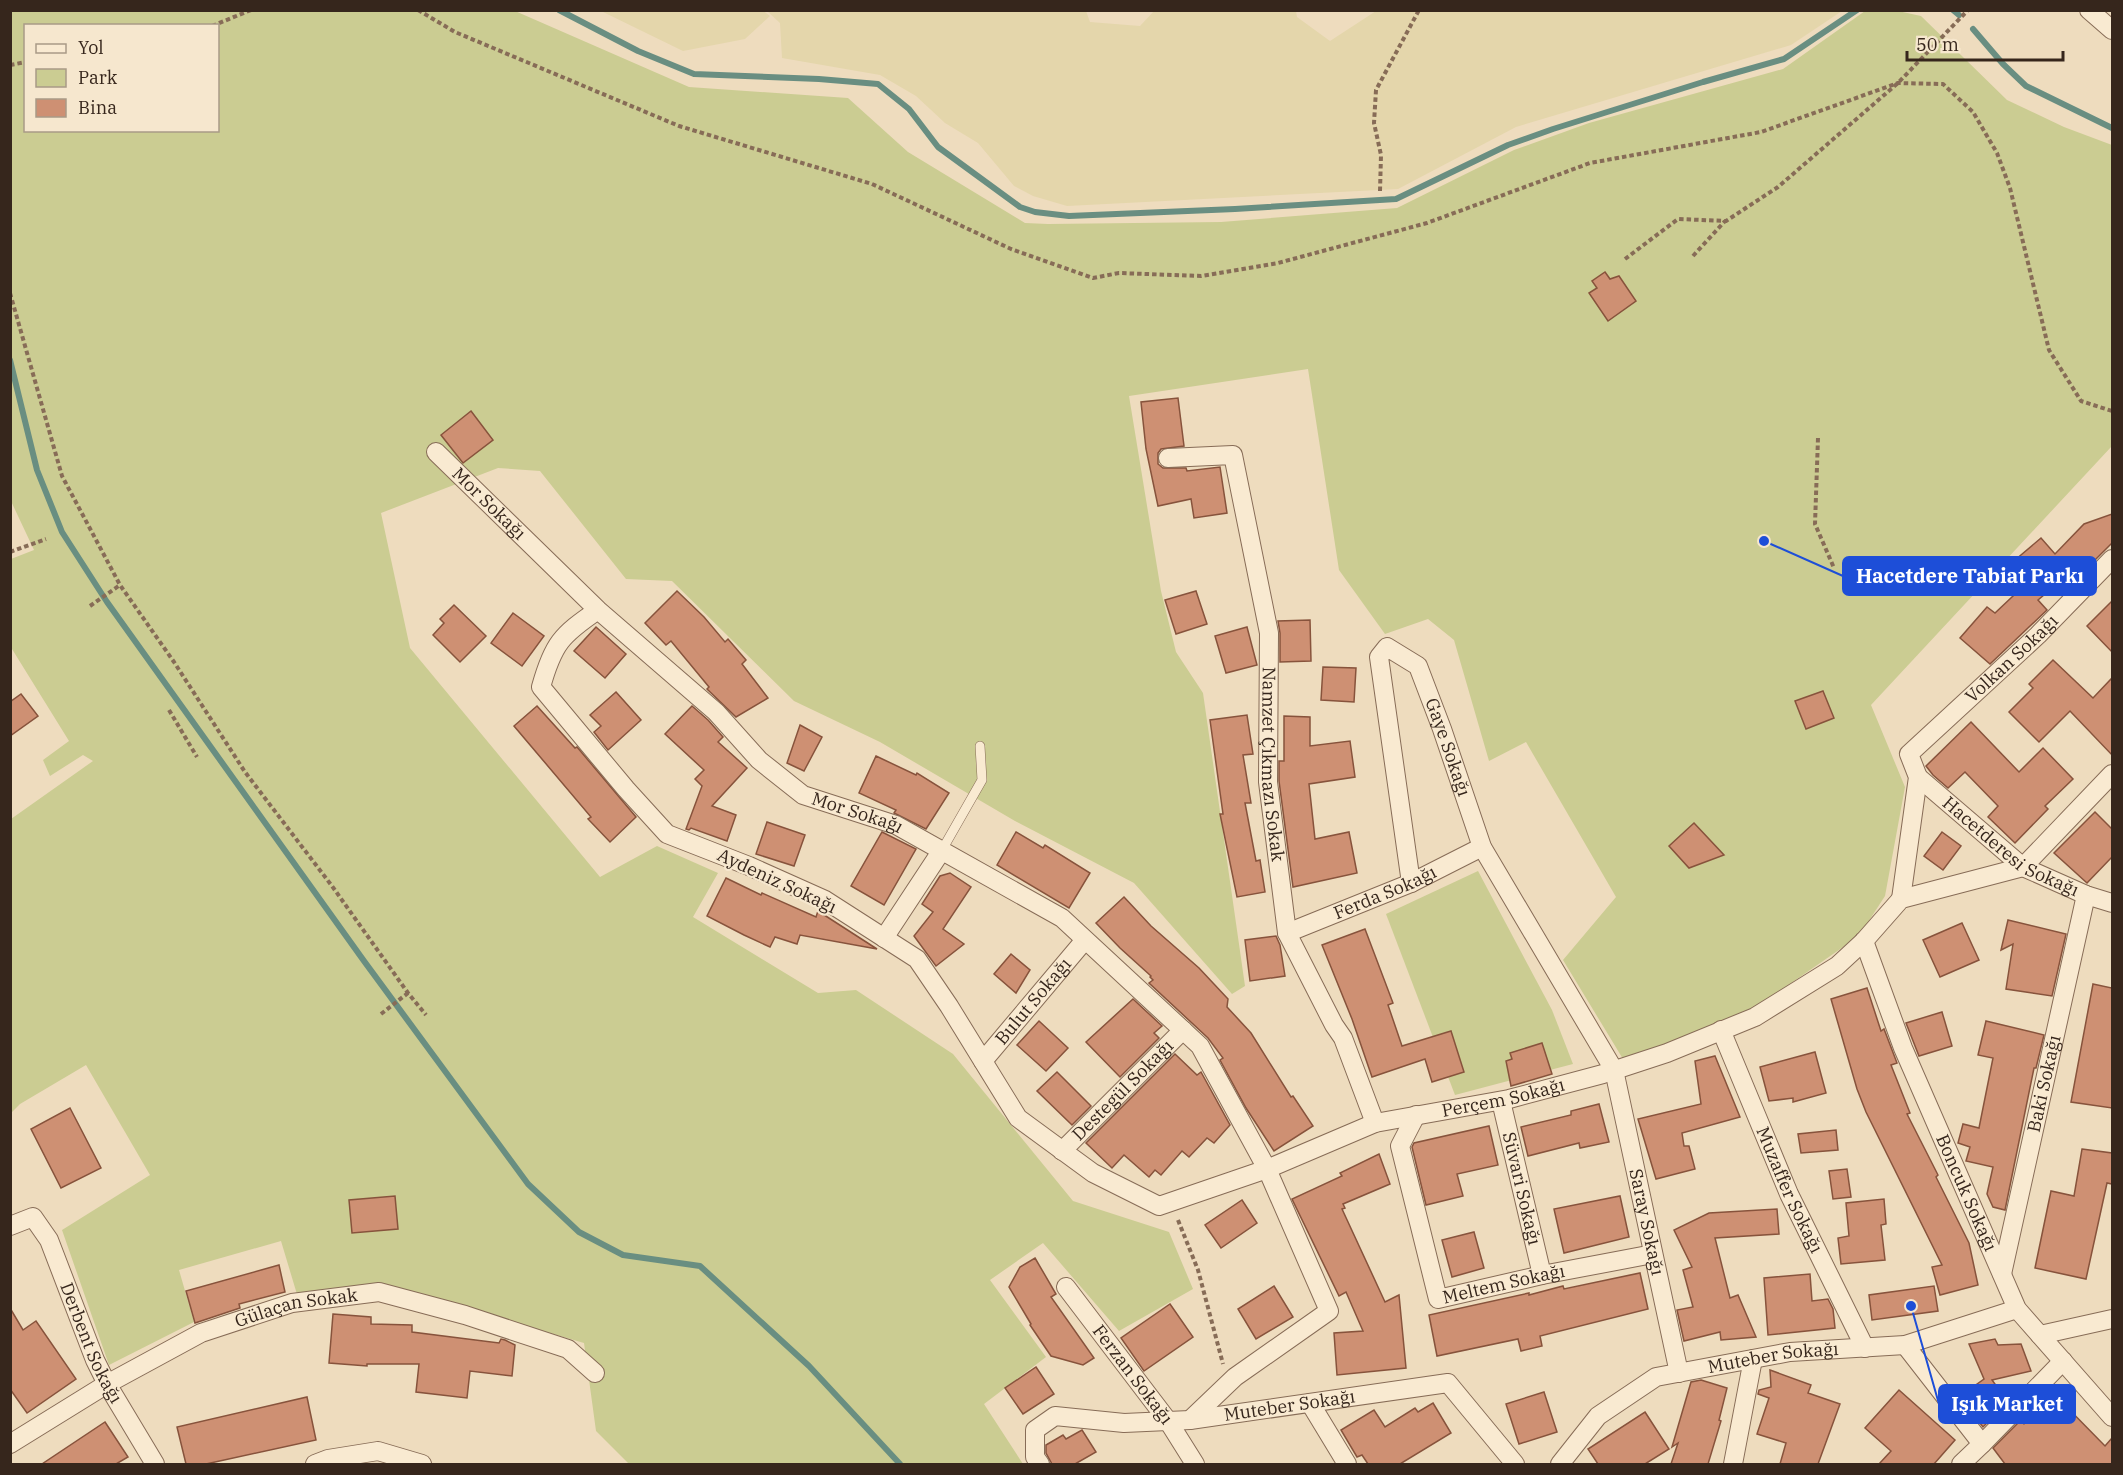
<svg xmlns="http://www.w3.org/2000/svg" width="2123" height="1475" viewBox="0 0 2123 1475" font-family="'IBM Plex Serif',serif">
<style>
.farmland{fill:#e4d6ab}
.green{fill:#cbcc92;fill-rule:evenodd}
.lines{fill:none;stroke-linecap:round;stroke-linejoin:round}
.stream{stroke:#698e81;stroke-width:6}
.building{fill:#ce9073;stroke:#87533c;stroke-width:1.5}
.service-casing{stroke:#876c57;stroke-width:10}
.minor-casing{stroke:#876c57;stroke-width:20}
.path{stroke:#876c57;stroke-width:4;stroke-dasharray:4.5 3;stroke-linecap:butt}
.service{stroke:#f9ead1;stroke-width:9}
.minor{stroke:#f9ead1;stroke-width:18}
.labels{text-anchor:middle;stroke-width:4.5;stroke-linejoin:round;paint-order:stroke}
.street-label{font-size:18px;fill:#36261c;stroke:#f6e7ce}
.leader{fill:none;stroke:#1d4ed8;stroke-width:2}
.callout-dot{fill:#1d4ed8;stroke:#f6e7ce;stroke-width:2}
.callout{fill:#1d4ed8;stroke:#1d4ed8;stroke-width:2}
.callout-label{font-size:20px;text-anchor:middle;font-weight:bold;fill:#fff}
</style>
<rect width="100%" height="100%" fill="#eedcbe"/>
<!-- farmland -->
<g class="farmland">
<polygon points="762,10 770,16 745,39 683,51 601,11"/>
<polygon points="1086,11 1090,22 1140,26 1154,11 1296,11 1297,17 1330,41 1376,11 1842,11 1791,45 1516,127 1398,189 1067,206 1033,196 1014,186 978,143 945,123 916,96 880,75 782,58 780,23 767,11"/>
</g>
<!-- green -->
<g class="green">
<path d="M10,11h505l174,76 159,11 60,54 117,71 23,1 173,-2 176,-14 117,-58 75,-27 194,-54 82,-58h33l23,5 86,84 57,27 48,18v301l-241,259 34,82 -20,109 -26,40 -111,77 -87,35 -38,11 -60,-99 53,-63 -90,-155 -37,19 -35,-121 -26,-21 -43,15 -46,-64 -31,-201 -179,27 32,195 15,61 27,41 42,293 -13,8 -98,-111 -119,-62 -135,-79 -86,-41 -122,-120 -46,-2 -86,-108 -42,-3 -117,45 29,135 190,229 57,-31 61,27 -25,44 125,76 38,-3 97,64 120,147 96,31 24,57 -74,42 -76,-88 -53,37 56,77 -62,47 39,60h-394l-33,-33 -12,-88 -199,-58 -86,16 -18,-60 -102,29 15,52 -85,43 -47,-135 88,-55 -64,-110 -66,39 -9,9v-294l82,-58 -10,-6 -33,21 -7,-16 26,-19 -57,-92 -1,-6v-84l23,-9 -24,-51zM26,26h192v104h-192z"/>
<polygon points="1478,871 1552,1010 1573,1064 1455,1095 1386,914"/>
</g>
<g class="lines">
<!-- stream -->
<g class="stream">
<polyline points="559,10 638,51 694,74 819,79 878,84 909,109 938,147 1020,207 1035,212 1069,216 1235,209 1396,199 1508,145 1553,129 1703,82 1784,59 1857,10"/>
<polyline points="1953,10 1959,15"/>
<polyline points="1973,29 2003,64 2026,86 2112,128"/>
<polyline points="10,360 37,470 62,532 107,602 364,961 528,1184 579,1232 623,1255 700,1266 809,1366 900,1464"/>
</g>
</g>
<!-- building -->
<g class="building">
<polygon points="1605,272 1610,279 1619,276 1636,301 1608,321 1589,293 1597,288 1592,281"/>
<polygon points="1178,398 1184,446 1161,449 1158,453 1158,464 1163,468 1186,468 1187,471 1220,467 1227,513 1194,518 1191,499 1158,506 1146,449 1141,402"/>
<polygon points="471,411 493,440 463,463 441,435"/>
<polygon points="2112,514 2112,543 2081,574 2075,569 2038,600 2047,610 1990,664 1960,638 1987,607 1995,613 2031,579 2015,560 2041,538 2055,554 2084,524"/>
<polygon points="677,591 704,617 725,642 728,639 746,660 742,664 768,698 736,717 707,689 709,687 671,641 666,645 645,623"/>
<polygon points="1196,591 1207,624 1176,634 1165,600"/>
<polygon points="2112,601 2112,652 2087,626"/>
<polygon points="454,605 486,636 460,662 433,635 444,623 440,619"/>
<polygon points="513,613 544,636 522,666 491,643"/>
<polygon points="1310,620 1311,661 1280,662 1280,633 1278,621"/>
<polygon points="596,627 626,654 605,678 574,651"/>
<polygon points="1247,627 1257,665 1226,673 1215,636"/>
<polygon points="2053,660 2093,698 2112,678 2112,755 2070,711 2039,742 2009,712 2033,688 2029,684"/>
<polygon points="1323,667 1356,668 1354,702 1321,700"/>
<polygon points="1823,691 1834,718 1806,729 1795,701"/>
<polygon points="616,692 641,720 608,750 594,732 601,726 590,715"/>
<polygon points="21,694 38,716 10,736 10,702"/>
<polygon points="537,706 575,748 577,747 636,817 610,842 588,819 591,817 514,726"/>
<polygon points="692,706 708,720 723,737 718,742 747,768 712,806 736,815 727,841 691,828 689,830 686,829 702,786 695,779 704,770 665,734"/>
<polygon points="1247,715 1253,754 1243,755 1251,803 1245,803 1256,861 1260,860 1265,892 1237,897 1220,814 1223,814 1210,720"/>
<polygon points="1284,716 1310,717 1310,746 1350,741 1355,777 1309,784 1315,839 1349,832 1357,873 1293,887 1279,781 1279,761 1284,761"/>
<polygon points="1971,722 2019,772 2043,748 2073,779 2045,806 2048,809 2015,843 1988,817 1998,806 1965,772 1948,788 1933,775 1926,766"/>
<polygon points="800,725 822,737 804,771 787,763"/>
<polygon points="876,756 916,775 917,773 949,793 926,829 894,813 896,810 859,793"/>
<polygon points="2095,812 2112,829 2112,857 2087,883 2054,853"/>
<polygon points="767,822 805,835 794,866 756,854"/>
<polygon points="1694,823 1724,855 1689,868 1669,846"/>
<polygon points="882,832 916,849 884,905 851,886"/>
<polygon points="1016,832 1043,848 1045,845 1090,873 1069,908 997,865"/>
<polygon points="1942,832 1961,846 1943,870 1924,856"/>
<polygon points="950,873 971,887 943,929 964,944 936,966 914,936 933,912 922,904 940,876"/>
<polygon points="726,878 761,895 762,893 816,917 818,911 877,949 800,935 797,944 775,937 770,947 744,935 707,916"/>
<polygon points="1124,897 1151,926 1199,968 1228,999 1227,1007 1251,1033 1291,1097 1293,1096 1313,1126 1274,1151 1246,1108 1220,1060 1223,1058 1208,1038 1149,983 1153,980 1150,977 1151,976 1120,948 1096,923"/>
<polygon points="2008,920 2066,934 2052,996 2006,989 2013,944 2001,950"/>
<polygon points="1962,923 1979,960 1940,977 1923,940"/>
<polygon points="1365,929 1393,1003 1388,1005 1402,1046 1451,1031 1464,1072 1432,1082 1425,1059 1372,1077 1352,1019 1322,945"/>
<polygon points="1276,936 1280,945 1285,976 1250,981 1245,940"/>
<polygon points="1011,954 1030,970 1016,993 994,974"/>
<polygon points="2093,984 2112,988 2112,1108 2071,1102"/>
<polygon points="1867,988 1881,1031 1884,1029 1897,1063 1891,1065 1910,1113 1907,1114 1938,1175 1936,1177 1969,1243 1978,1285 1940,1295 1932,1267 1942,1265 1866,1112 1857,1089 1831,999"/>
<polygon points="1133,999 1162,1026 1154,1033 1159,1038 1120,1077 1086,1042"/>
<polygon points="1942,1012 1952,1046 1919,1056 1906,1023"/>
<polygon points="1039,1021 1068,1048 1046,1071 1017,1045"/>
<polygon points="1986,1021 2044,1035 2036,1068 2034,1068 2005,1210 1993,1207 1987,1194 1993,1167 1966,1161 1970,1147 1958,1143 1963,1124 1979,1128 1993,1058 1978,1055"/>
<polygon points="1542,1043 1552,1074 1511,1086 1506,1061 1512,1059 1510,1053"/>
<polygon points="1815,1052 1826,1093 1793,1102 1793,1098 1769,1101 1760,1067"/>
<polygon points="1175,1054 1197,1075 1201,1072 1230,1125 1214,1143 1207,1138 1189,1157 1182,1151 1161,1175 1155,1170 1149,1177 1124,1155 1112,1168 1086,1143"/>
<polygon points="1715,1056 1740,1117 1682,1133 1684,1146 1689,1146 1695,1169 1656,1179 1638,1119 1701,1104 1695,1061"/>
<polygon points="1057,1072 1091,1106 1072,1125 1037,1091"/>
<polygon points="1599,1104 1609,1142 1580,1148 1579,1143 1528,1156 1521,1127 1571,1115 1571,1111"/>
<polygon points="70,1108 101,1168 61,1188 31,1129"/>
<polygon points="1489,1126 1498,1165 1457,1174 1463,1196 1426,1205 1412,1147 1414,1143"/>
<polygon points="1836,1130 1838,1150 1801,1153 1798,1134"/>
<polygon points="2082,1149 2112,1153 2112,1184 2107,1183 2086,1279 2035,1268 2051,1191 2074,1196"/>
<polygon points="1379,1154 1390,1184 1343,1204 1345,1208 1342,1209 1385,1302 1399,1295 1406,1368 1337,1375 1334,1333 1363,1331 1346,1292 1339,1296 1292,1199 1342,1176 1340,1173"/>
<polygon points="1847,1169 1851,1197 1833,1199 1829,1171"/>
<polygon points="395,1196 398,1229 352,1233 349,1200"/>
<polygon points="1620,1196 1629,1237 1564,1253 1554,1209"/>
<polygon points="1884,1199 1886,1224 1881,1225 1885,1260 1841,1264 1838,1238 1849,1236 1846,1203"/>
<polygon points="1242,1200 1257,1223 1221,1248 1205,1225"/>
<polygon points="1777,1209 1779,1234 1715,1238 1730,1298 1738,1295 1756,1337 1721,1340 1720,1332 1684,1341 1677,1310 1693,1307 1683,1270 1692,1267 1674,1230 1709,1213"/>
<polygon points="1474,1232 1484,1268 1452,1277 1442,1240"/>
<polygon points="1035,1258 1056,1294 1051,1297 1094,1358 1083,1365 1051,1356 1030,1325 1031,1324 1009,1287 1020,1267"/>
<polygon points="279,1265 285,1292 239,1304 240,1308 195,1323 186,1291"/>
<polygon points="1640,1273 1648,1309 1540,1336 1542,1346 1521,1351 1518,1339 1437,1356 1429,1315 1529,1293 1529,1295 1563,1286 1564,1289"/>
<polygon points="1810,1274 1812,1301 1828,1299 1833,1309 1835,1328 1768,1335 1764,1278"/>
<polygon points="1274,1286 1293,1317 1256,1339 1238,1309"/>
<polygon points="1934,1286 1938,1311 1872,1320 1869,1295"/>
<polygon points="1170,1304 1193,1337 1144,1371 1121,1338"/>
<polygon points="10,1308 23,1330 36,1321 76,1379 27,1413 10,1389"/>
<polygon points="333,1314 371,1317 371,1324 412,1325 412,1332 499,1343 501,1339 505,1340 515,1345 512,1376 470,1371 467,1398 416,1392 419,1364 367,1364 367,1366 329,1363"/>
<polygon points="1995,1339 1998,1345 2021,1344 2031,1371 1992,1380 2008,1402 1983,1427 1959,1397 1984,1379 1969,1344"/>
<polygon points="1036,1367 1054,1394 1023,1414 1005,1388"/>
<polygon points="1770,1370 1811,1385 1808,1393 1840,1404 1818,1464 1780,1464 1786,1443 1757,1434 1769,1398 1758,1394 1759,1390 1771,1387"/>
<polygon points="1701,1380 1727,1388 1719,1420 1721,1421 1708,1464 1671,1464 1678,1443 1672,1447 1691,1382"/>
<polygon points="1899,1390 1955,1440 1934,1464 1879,1464 1891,1451 1865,1428"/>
<polygon points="1544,1392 1557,1432 1519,1444 1506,1404"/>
<polygon points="2055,1395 2105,1446 2112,1438 2112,1464 2005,1464 1993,1448 2021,1420 2024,1424"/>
<polygon points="307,1397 316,1440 206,1464 186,1464 177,1427"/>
<polygon points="1433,1403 1451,1433 1400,1464 1368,1464 1362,1455 1357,1457 1341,1430 1374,1410 1385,1427 1415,1408 1418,1412"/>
<polygon points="1645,1412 1669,1449 1645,1464 1598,1464 1588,1449"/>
<polygon points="105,1422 128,1457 116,1464 42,1464"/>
<polygon points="1082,1430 1096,1452 1075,1464 1052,1464 1046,1453 1046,1445 1063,1435 1066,1439"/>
</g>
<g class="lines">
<defs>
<polyline id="service" points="942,850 982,780 980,746"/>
<g id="minor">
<polyline points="2089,10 2112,30"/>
<path id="s1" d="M436,452l162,158 118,102 43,48 44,35 93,30 166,93 138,128 67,123 -108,37 -66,-33 -75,-55 -69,-112 -32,-47 -92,-59 -76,-34 -82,-32 -41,-45 -85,-102c12,-43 20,-52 57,-77"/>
<path id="s2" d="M1168,458l65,-3 36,178 -1,149 19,151 47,92 9,13 32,85"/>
<path id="s3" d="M1918,777l105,90 63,28 26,8"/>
<path id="s4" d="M1411,883l-32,-226 8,-10 31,19 24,63 40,118 132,223 65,303"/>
<path id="s5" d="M1901,899l17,-122 -9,-23 129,-119 74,-76"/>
<path id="s6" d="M1287,933l124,-50 71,-36"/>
<polyline points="884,938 942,850"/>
<path id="s7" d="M1864,941l39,107 114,261 95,108"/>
<path id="s8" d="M1721,1030l68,164 76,154"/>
<path id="s9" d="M983,1061l101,-120"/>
<path id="s10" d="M1501,1101l41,174"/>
<path id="s11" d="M1416,1115l-16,31 38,153 104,-24 111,-21"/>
<path id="s12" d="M1062,1151l121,-121"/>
<path id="s13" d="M10,1226l23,-9 16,23 46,120 12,24 48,80"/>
<path id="s14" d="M2002,1274l84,-379"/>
<path id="s15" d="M1066,1287l102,134 27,43"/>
<polyline points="2040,1335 2112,1319"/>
<polyline points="1905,1345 1982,1444 1961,1464"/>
<polyline points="1310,1403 1347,1464"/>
<path id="s16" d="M1190,1420l45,-43 94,-66 -62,-142 108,-46 134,-24 94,-25 64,-21 88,-36 82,-51 27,-25 37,-42 122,-32 89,-93"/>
<path id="s17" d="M10,1444l97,-60 94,-51 91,-30 87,-11 86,23 103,34 27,24"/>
<polyline points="1982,1444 2063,1361"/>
<polyline points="315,1464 328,1459 378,1451 422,1464"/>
<path id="s18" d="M1040,1464l-5,-7v-27l20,-14 69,7 66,-3 258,-37 67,81"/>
<path id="s19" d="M1560,1464l38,-48 58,-39 134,-25 115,-7 112,-36"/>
<polyline points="1733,1464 1753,1359"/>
</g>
</defs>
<!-- service casing -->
<use href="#service" class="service-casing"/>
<!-- minor casing -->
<use href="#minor" class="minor-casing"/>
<!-- path -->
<g class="path">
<polyline points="418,10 455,32 679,126 872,184 1011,249 1093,278 1119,273 1201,276 1278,263 1427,223 1590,163 1761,132 1898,83 1943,84 1973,112 1997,153 2010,188 2049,350 2081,401 2112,411"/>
<polyline points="212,26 251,10"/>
<polyline points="10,65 26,62"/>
<polyline points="1380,191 1381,155 1374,123 1376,90 1419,10"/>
<polyline points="1693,256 1725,221"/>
<polyline points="1625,259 1678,219 1726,221 1778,187 1898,83 1968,10"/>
<polyline points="10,293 62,476 120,585 174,662 245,772 332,886 408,993 426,1015"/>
<polyline points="1818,438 1815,524 1834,568"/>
<polyline points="10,552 46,539"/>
<polyline points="90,606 120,585"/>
<polyline points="169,710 197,757"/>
<polyline points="381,1014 408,993"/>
<polyline points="1178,1220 1198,1270 1223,1364"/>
</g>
<!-- service -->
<use href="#service" class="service"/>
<!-- minor -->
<use href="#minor" class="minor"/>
</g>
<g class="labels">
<!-- street labels -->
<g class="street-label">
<text dy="6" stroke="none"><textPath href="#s1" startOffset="74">Mor Sokağı</textPath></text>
<text dy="6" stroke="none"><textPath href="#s5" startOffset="288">Volkan Sokağı</textPath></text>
<text dy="6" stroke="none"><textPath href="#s4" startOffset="364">Gaye Sokağı</textPath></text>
<text dy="6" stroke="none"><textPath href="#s2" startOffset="378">Namzet Çıkmazı Sokak</textPath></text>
<text dy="6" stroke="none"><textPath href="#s1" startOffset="560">Mor Sokağı</textPath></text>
<text dy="6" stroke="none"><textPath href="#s3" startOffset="117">Hacetderesi Sokağı</textPath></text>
<text transform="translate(777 881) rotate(25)" y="6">Aydeniz Sokağı</text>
<text dy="6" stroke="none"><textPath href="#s6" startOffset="106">Ferda Sokağı</textPath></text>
<text dy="6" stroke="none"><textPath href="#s9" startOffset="78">Bulut Sokağı</textPath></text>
<text dy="6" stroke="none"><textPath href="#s14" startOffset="195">Baki Sokağı</textPath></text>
<text dy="6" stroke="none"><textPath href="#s12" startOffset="86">Destegül Sokağı</textPath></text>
<text dy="6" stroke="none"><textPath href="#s16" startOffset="580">Perçem Sokağı</textPath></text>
<text dy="6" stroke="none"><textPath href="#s10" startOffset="90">Süvari Sokağı</textPath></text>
<text dy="6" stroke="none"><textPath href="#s8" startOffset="174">Muzaffer Sokağı</textPath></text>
<text dy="6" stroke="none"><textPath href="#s7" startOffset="272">Boncuk Sokağı</textPath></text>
<text dy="6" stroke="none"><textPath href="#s4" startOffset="884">Saray Sokağı</textPath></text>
<text dy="6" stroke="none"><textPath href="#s11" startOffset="260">Meltem Sokağı</textPath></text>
<text dy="6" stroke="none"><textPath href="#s17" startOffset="320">Gülaçan Sokak</textPath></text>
<text dy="6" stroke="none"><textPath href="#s13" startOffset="164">Derbent Sokağı</textPath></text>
<text dy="6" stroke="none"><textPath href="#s19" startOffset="250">Muteber Sokağı</textPath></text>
<text dy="6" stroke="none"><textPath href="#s15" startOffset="110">Ferzan Sokağı</textPath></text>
<text dy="6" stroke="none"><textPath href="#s18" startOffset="296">Muteber Sokağı</textPath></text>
</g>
</g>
<!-- callouts -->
<path class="leader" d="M1764 541L1843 576M1911 1306L1939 1404"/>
<g class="callout-dot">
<circle cx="1764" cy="541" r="6"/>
<circle cx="1911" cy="1306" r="6"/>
</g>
<g class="callout">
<rect x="1843" y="557" width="253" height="38" rx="6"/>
<rect x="1939" y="1385" width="136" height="38" rx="6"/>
</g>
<g class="callout-label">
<text x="1970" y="583">Hacetdere Tabiat Parkı</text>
<text x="2007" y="1411">Işık Market</text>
</g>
<!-- border -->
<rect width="2123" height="1475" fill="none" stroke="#36261c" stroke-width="24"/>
<!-- legend -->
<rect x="24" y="24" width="195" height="108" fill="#f6e7ce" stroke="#a99a87" stroke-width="1.5"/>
<rect x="36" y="44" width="30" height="9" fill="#f9ead1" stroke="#a99a87" stroke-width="1.5"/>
<text x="78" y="54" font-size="18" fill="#36261c">Yol</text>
<rect x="36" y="69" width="30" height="18" fill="#cbcc92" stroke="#a99a87" stroke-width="1.5"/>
<text x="78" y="84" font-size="18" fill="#36261c">Park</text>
<rect x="36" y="99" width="30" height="18" fill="#ce9073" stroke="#a99a87" stroke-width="1.5"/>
<text x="78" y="114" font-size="18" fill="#36261c">Bina</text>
<!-- scale -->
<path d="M1907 51v9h156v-9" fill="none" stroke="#36261c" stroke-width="3"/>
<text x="1916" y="51" font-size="18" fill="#36261c" stroke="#f6e7ce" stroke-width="4.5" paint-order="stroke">50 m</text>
</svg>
